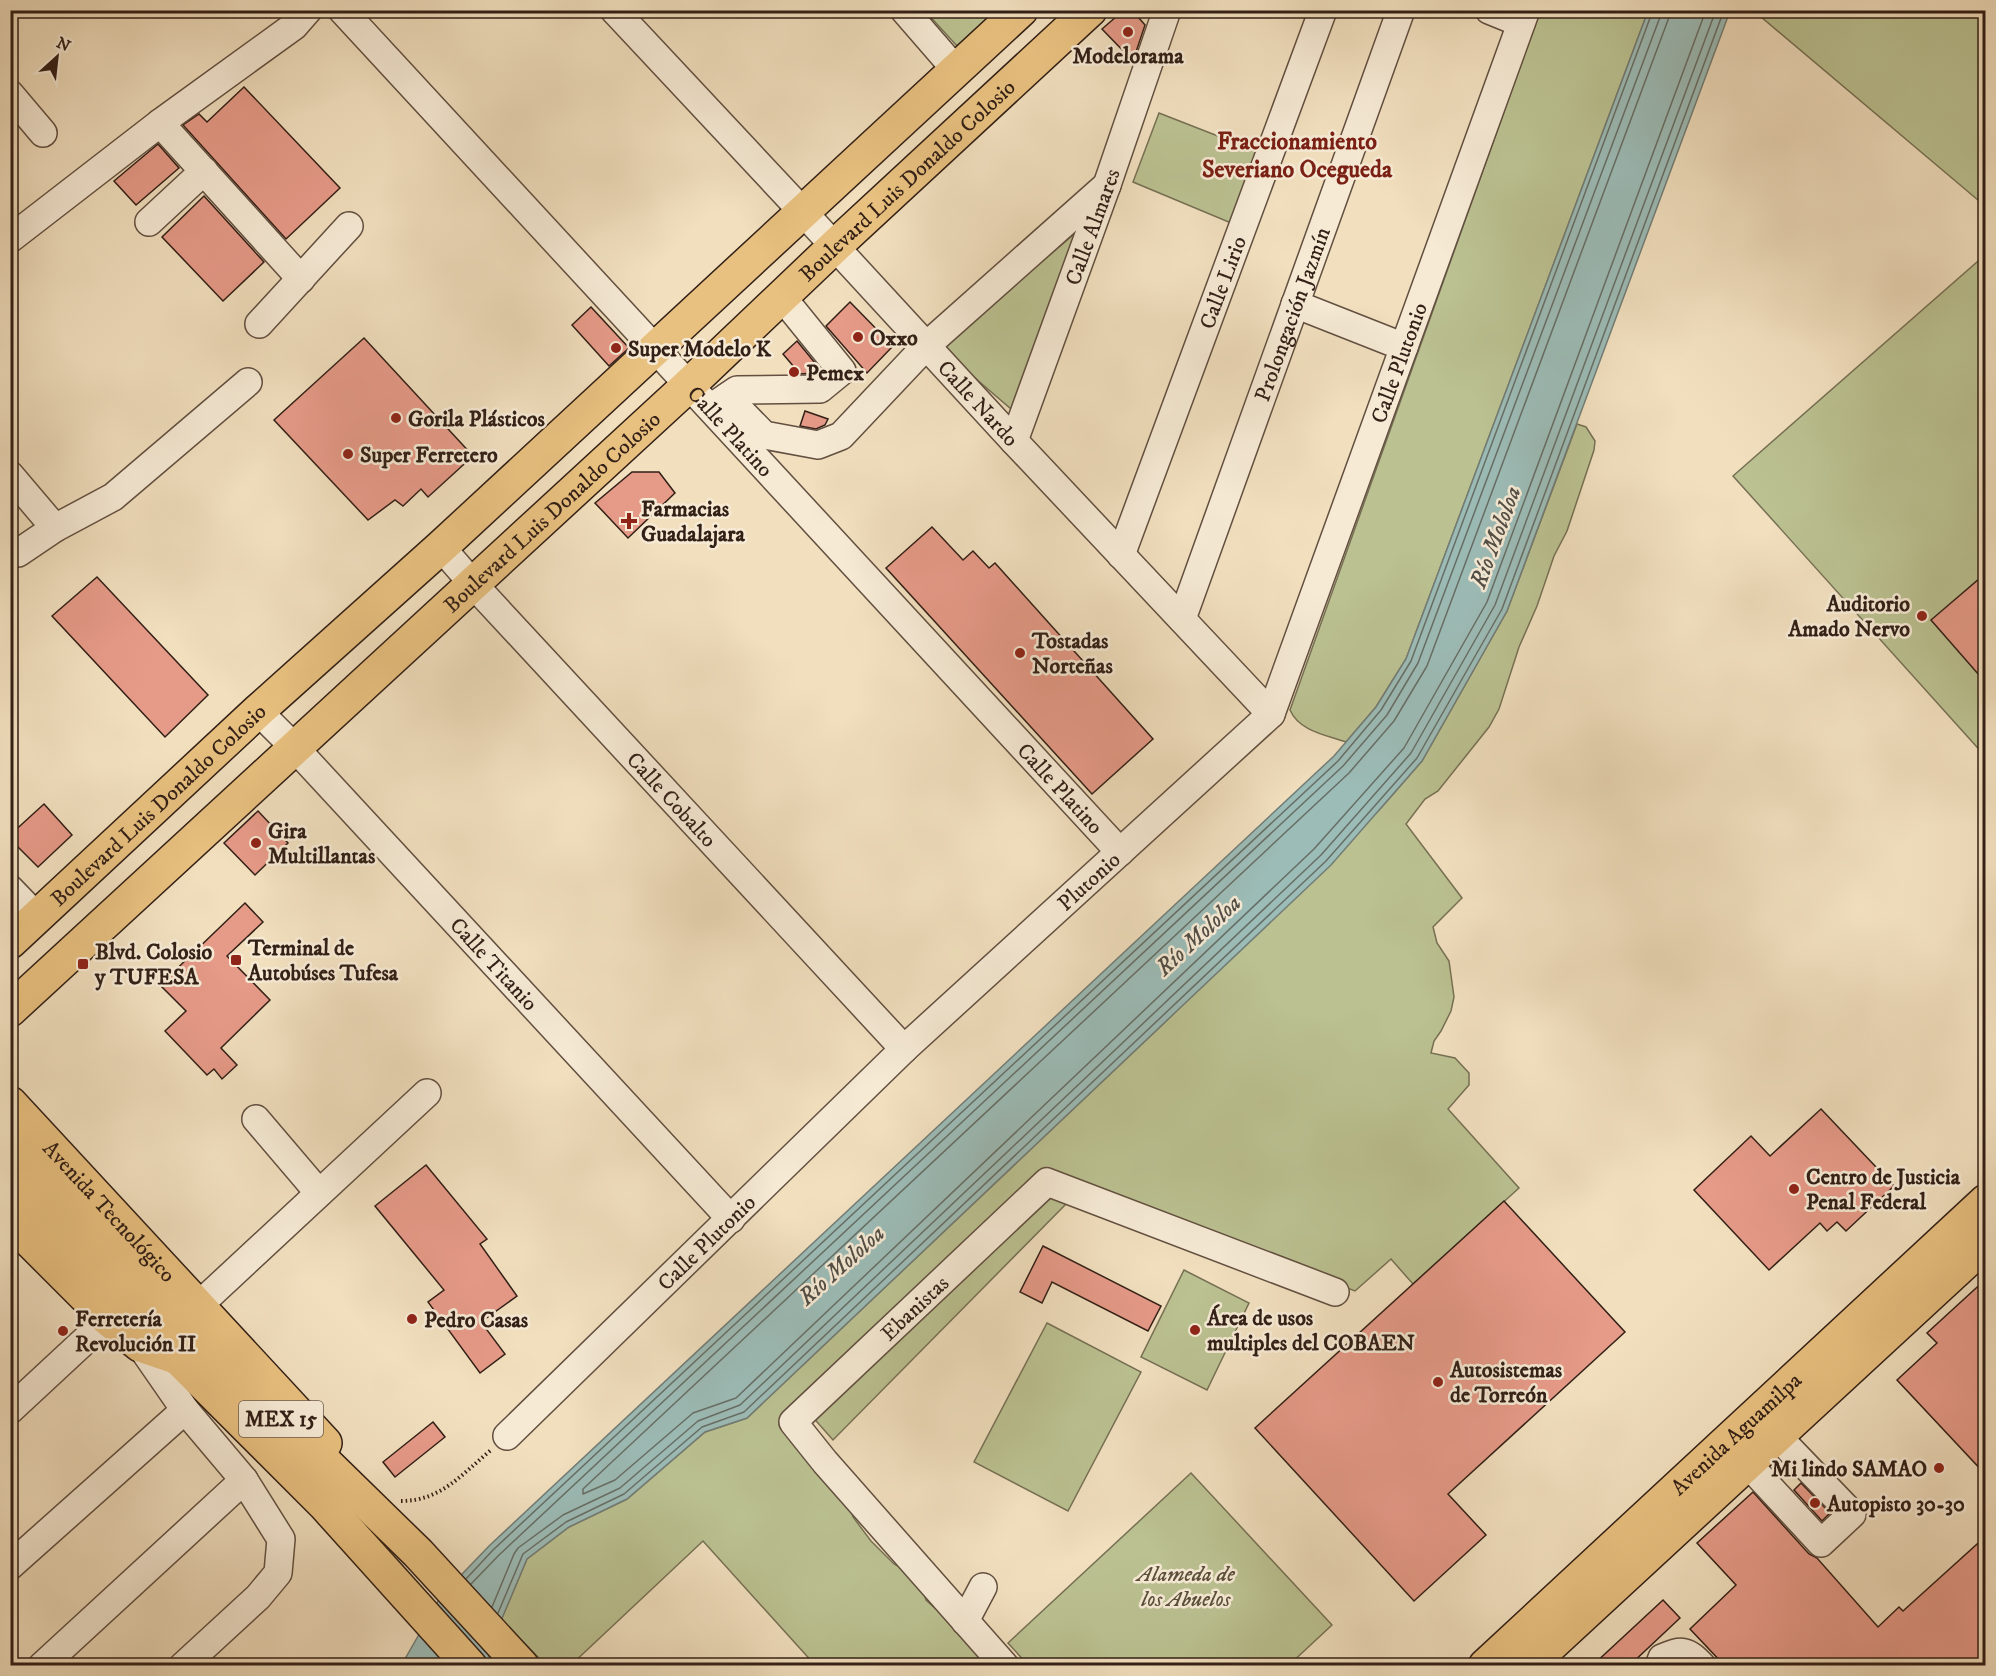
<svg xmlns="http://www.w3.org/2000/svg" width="1996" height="1676" viewBox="0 0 1996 1676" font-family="'IM FELL DW Pica',serif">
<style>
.green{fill:#bbc191;stroke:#767054;stroke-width:1.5}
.water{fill:#9cbcb7;stroke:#727d77;stroke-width:1.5}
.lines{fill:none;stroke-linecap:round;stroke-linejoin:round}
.shore{stroke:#676e66;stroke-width:1.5}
.building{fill:#e69a88;stroke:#321f16;stroke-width:1.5}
.minor-casing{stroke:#624f40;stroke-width:30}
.major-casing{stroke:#321f16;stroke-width:36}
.highway-casing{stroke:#321f16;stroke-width:36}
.path{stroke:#321f16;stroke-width:4;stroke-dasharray:1.5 3;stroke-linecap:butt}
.minor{stroke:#f6ead5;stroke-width:27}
.major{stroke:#e8c07f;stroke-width:33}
.highway{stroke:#e8c07f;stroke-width:33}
.poi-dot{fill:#8f2418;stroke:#f6ead5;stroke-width:2}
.labels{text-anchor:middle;stroke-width:5;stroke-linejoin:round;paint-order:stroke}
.shield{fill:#f6ead5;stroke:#6d5c4f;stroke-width:1.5}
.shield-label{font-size:21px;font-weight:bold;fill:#321f16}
.poi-label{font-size:22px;font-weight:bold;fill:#321f16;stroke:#f6ead5;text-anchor:start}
.street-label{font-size:22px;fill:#321f16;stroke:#f6ead5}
.park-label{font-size:22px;font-style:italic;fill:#5b503b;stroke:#f6ead5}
.neighbourhood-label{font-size:24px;font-weight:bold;fill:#7a1f14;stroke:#f6ead5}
.water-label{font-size:24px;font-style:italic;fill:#524e46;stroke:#f6ead5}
</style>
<rect width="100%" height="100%" fill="#f1dfbe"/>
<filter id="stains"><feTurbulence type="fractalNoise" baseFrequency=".00333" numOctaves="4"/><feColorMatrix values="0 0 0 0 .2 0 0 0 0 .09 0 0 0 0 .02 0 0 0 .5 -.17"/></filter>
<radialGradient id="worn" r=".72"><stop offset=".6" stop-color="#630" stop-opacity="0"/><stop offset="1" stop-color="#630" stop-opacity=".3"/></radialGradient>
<!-- green -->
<g class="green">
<polygon points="925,11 996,11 957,46"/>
<path d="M1540,11h108l-242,648 -30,48 -30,35c-20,-7 -47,-11 -56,-32z"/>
<polygon points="1754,11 1985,11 1985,206"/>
<polygon points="1159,113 1269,156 1243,228 1133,182"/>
<polygon points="1086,224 1018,415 940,348"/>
<polygon points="1985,255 1985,756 1733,476"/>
<polygon points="1577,424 1586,427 1595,441 1594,450 1567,531 1554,556 1537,606 1519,647 1499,709 1489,727 1438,791 1425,799 1406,824 1462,898 1433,927 1437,943 1449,961 1454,997 1451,1011 1441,1031 1434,1041 1431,1053 1455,1058 1469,1073 1469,1085 1448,1109 1519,1188 1413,1284 1391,1259 1355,1291 1057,1179 793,1422 848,1502 853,1517 871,1541 894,1564 905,1570 923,1589 926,1600 963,1633 990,1665 815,1665 703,1541 571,1665 546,1665 501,1620 527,1559 569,1527 627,1499 705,1432 747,1418 1161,1026 1381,808 1422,761 1507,611"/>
<polygon points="1041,1191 1068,1202 833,1440 810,1414"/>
<polygon points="1184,1270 1249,1303 1207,1390 1141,1357"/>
<polygon points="1047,1323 1141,1372 1068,1511 974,1462"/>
<polygon points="1191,1473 1332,1625 1289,1665 1028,1665 1008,1643"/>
</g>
<!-- water -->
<polygon class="water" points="1648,11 1730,11 1507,611 1422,761 1331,865 747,1418 705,1432 627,1499 569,1527 527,1559 492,1642 488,1661 485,1665 401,1666 441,1596 489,1546 1334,756 1376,707 1406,659"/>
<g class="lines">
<!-- shore -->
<g class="shore">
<polyline points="1670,10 1668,20 1427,666 1394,721 1349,773 583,1489 583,1494 615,1480 693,1413 736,1398 1314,849 1404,748 1487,602 1706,10"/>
<polyline points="466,1579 493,1550 1338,761 1381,710 1411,661 1653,10"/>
<polyline points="471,1584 499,1555 1343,766 1387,715 1418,663 1660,17 1660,10"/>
<polyline points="492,1607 514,1554 518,1548 563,1515 620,1488 698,1421 740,1405 1321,855 1411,753 1495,605 1716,10"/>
<polyline points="498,1613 523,1554 566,1522 624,1494 702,1427 744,1412 1326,861 1417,758 1502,609 1724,10"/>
</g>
</g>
<!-- building -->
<g class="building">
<polygon points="1124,10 1132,10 1145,25 1133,61 1102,29"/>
<polygon points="244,87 340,188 286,239 183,125 199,114 207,122"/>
<polygon points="158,144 179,168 136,205 114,181"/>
<polygon points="204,196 264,262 223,301 162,237"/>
<polygon points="850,302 893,346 867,373 826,326"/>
<polygon points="591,307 629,348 609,366 572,325"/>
<polygon points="364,338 473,456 428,497 421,489 403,506 395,500 368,520 274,420"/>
<polygon points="797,341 820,369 814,373 800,374 783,354"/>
<polygon points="805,411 828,419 825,425 816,429 800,426"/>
<polygon points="632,472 659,472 675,493 628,538 595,503"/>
<polygon points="932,527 963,560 973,551 989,568 995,563 1153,739 1092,794 886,568"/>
<polygon points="1986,573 1986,683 1931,620"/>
<polygon points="97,577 208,695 165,737 52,616"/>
<polygon points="44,804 72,835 38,867 10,839 10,835"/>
<polygon points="258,811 288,843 255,875 224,843"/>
<polygon points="245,903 263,922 227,956 270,1000 221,1048 237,1065 222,1079 214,1069 207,1075 165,1031 186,1011 160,985"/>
<polygon points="1821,1109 1894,1186 1846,1231 1837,1222 1827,1231 1820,1223 1769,1270 1694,1190 1751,1136 1770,1156"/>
<polygon points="426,1165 487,1239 480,1244 517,1296 481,1322 505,1354 480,1373 428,1302 444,1290 375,1206"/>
<polygon points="1504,1201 1625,1332 1448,1494 1486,1535 1414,1601 1255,1428"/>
<polygon points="1043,1246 1161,1306 1148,1331 1052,1282 1042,1303 1020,1292"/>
<polygon points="1986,1279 1986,1475 1897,1380 1937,1343 1927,1333"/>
<polygon points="433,1422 445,1437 395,1477 383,1462"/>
<polygon points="1801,1483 1830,1513 1822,1521 1794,1490"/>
<polygon points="1753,1492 1809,1554 1817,1558 1878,1627 1899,1607 1903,1611 1986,1536 1986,1665 1724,1665 1690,1629 1736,1585 1697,1543"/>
<polygon points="1663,1600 1680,1618 1630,1665 1593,1665"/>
</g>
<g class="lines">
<defs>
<g id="minor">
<path id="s1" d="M342,10l778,842"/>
<path id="s2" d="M614,10l189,202 211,229 257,273"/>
<polyline points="904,10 956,70"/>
<polyline points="1489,10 1521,23"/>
<polyline points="10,94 43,133"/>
<polyline points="160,123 301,279"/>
<polyline points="149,222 204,171"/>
<polyline points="10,239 160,123 294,26 308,10"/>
<polyline points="1295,304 1404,347"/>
<polyline points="259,324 349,226"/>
<polyline points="727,397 764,435 818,445 841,436 926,346 1107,185"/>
<polyline points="715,405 737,390 820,389 842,371 782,297"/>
<path id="s3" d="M1014,441l93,-256 60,-175"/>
<polyline points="10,475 55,528"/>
<path id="s4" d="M441,547l32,37 431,465"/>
<polyline points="10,553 18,553 55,528 113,497 248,382"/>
<path id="s5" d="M1121,555l202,-545"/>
<path id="s6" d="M1182,619l219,-609"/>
<path id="s7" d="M258,711l36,36 437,472"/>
<polyline points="10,889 37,917"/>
<polyline points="256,1119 319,1193"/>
<polyline points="199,1305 427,1093"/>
<polyline points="140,1345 185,1410 244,1480 281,1539 278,1573 258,1597 183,1666"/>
<polyline points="10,1410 108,1319"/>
<path id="s8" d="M507,1436l397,-387 367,-335 255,-704"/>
<polyline points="1747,1463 1821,1543 1852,1514 1777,1436"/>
<polyline points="10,1566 185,1410"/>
<polyline points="965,1621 983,1587"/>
<polyline points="42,1666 244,1480"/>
<path id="s9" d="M1005,1666l-180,-204 -32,-40 254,-240 288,110"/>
<path d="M1659,1666l3,-8c20,-9 25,-8 40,8"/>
</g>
<g id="major">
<path id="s10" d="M10,942l248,-231 183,-164 580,-537"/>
<path id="s11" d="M10,1010l680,-626 145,-138 255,-236"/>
<path id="s12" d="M10,1103l315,340"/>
<polyline points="10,1221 108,1319 140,1345 178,1358"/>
<path id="s13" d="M1485,1666l501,-465"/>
<polyline points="1528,1666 1986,1243"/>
</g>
<g id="highway">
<polyline points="10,1143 141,1287 248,1387 418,1553 522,1666"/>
<polyline points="10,1179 124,1304 324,1504 470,1666"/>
</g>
</defs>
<!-- minor casing -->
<use href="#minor" class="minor-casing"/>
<!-- major casing -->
<use href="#major" class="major-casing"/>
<!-- highway casing -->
<use href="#highway" class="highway-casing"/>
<!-- path -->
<path class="path" d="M401,1501c40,0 61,-27 90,-51"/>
<!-- minor -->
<use href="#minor" class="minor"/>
<!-- major -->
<use href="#major" class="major"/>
<!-- highway -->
<use href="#highway" class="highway"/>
</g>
<!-- markers -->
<g class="poi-dot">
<circle cx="1128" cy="32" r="6"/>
<circle cx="858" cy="337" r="6"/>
<circle cx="616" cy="348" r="6"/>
<circle cx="794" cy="372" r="6"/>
<circle cx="396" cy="418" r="6"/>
<circle cx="348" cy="454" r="6"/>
<path d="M626 512h6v6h6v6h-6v6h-6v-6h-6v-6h6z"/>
<circle cx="1922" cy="616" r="6"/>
<circle cx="1020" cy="653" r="6"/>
<circle cx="256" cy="843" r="6"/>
<rect x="230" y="954" width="12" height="12" rx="3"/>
<rect x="77" y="958" width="12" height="12" rx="3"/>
<circle cx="1794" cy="1189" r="6"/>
<circle cx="412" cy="1319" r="6"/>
<circle cx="1195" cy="1330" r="6"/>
<circle cx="63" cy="1331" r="6"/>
<circle cx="1438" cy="1382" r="6"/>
<circle cx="1939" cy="1468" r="6"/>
<circle cx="1815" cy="1503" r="6"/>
</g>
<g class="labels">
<!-- shield labels -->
<rect class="shield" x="239" y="1401" width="84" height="36" rx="4.5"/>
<g class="shield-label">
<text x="281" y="1426">MEX 15</text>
</g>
<!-- poi labels -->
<g class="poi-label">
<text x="1128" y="63" text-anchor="middle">Modelorama</text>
<text x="870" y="345">Oxxo</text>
<text x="628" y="356">Super Modelo K</text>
<text x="806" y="380">Pemex</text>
<text x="408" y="426">Gorila Plásticos</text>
<text x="360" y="462">Super Ferretero</text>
<text x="641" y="516">Farmacias<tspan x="641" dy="25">Guadalajara</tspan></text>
<text x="1910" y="611" text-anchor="end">Auditorio<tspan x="1910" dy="25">Amado Nervo</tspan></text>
<text x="1032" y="648">Tostadas<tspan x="1032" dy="25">Norteñas</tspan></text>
<text x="268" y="838">Gira<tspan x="268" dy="25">Multillantas</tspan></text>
<text x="248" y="955">Terminal de<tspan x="248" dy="25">Autobúses Tufesa</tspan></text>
<text x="95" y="959">Blvd. Colosio<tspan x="95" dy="25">y TUFESA</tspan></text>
<text x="1806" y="1184">Centro de Justicia<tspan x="1806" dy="25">Penal Federal</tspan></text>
<text x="1207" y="1325">Área de usos<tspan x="1207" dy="25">multiples del COBAEN</tspan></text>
<text x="75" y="1326">Ferretería<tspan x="75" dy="25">Revolución II</tspan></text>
<text x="424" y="1327">Pedro Casas</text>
<text x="1450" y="1377">Autosistemas<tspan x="1450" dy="25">de Torreón</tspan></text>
<text x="1927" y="1476" text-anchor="end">Mi lindo SAMAO</text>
<text x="1827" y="1511">Autopisto 30-30</text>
</g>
<!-- street labels -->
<g class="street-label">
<text dy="8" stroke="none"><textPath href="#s11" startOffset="1222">Boulevard Luis Donaldo Colosio</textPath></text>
<text dy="8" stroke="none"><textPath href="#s3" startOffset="228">Calle Almares</textPath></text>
<text dy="8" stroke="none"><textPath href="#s5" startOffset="291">Calle Lirio</textPath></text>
<text dy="8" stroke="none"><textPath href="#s6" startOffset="324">Prolongación Jazmín</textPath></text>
<text dy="8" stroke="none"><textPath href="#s8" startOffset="1425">Calle Plutonio</textPath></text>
<text dy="8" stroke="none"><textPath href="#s2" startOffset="536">Calle Nardo</textPath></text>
<text dy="8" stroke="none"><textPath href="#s1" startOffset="573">Calle Platino</textPath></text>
<text dy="8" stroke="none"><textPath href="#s11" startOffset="736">Boulevard Luis Donaldo Colosio</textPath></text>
<text dy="8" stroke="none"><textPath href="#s1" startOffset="1059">Calle Platino</textPath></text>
<text dy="8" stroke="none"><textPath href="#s4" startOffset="342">Calle Cobalto</textPath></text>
<text dy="8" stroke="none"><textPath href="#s10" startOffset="202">Boulevard Luis Donaldo Colosio</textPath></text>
<text dy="8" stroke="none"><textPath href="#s8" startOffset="804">Plutonio</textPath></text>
<text dy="8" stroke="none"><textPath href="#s7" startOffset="346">Calle Titanio</textPath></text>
<text dy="8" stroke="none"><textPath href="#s12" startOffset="147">Avenida Tecnológico</textPath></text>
<text dy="8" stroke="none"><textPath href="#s8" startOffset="278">Calle Plutonio</textPath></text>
<text dy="8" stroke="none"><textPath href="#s9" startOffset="490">Ebanistas</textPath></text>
<text dy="8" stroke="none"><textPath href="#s13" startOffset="342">Avenida Aguamilpa</textPath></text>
</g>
<!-- park labels -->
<g class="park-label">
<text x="1186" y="1581">Alameda de<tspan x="1186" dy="25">los Abuelos</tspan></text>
</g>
<!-- neighbourhood labels -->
<g class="neighbourhood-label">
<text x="1297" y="149">Fraccionamiento<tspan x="1297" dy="28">Severiano Ocegueda</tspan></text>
</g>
<!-- water labels -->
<g class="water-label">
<text transform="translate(1495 537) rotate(-70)" y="8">Río Mololoa</text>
<text transform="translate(1198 935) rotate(-43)" y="8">Río Mololoa</text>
<text transform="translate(841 1265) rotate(-42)" y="8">Río Mololoa</text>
</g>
</g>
<!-- margin -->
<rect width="1996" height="1676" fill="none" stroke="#f1dfbe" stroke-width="36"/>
<rect x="12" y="12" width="1972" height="1652" fill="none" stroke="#321f16" stroke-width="3"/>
<rect x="18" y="18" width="1960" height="1640" fill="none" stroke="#321f16" stroke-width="1.5"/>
<!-- north arrow -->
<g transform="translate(57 57) rotate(27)" stroke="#f6ead5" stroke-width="4.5" paint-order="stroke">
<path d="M0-4.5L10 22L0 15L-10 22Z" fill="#321f16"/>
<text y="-9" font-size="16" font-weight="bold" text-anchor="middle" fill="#321f16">N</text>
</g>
<rect width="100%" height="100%" filter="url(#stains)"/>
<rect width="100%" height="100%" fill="url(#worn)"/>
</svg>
